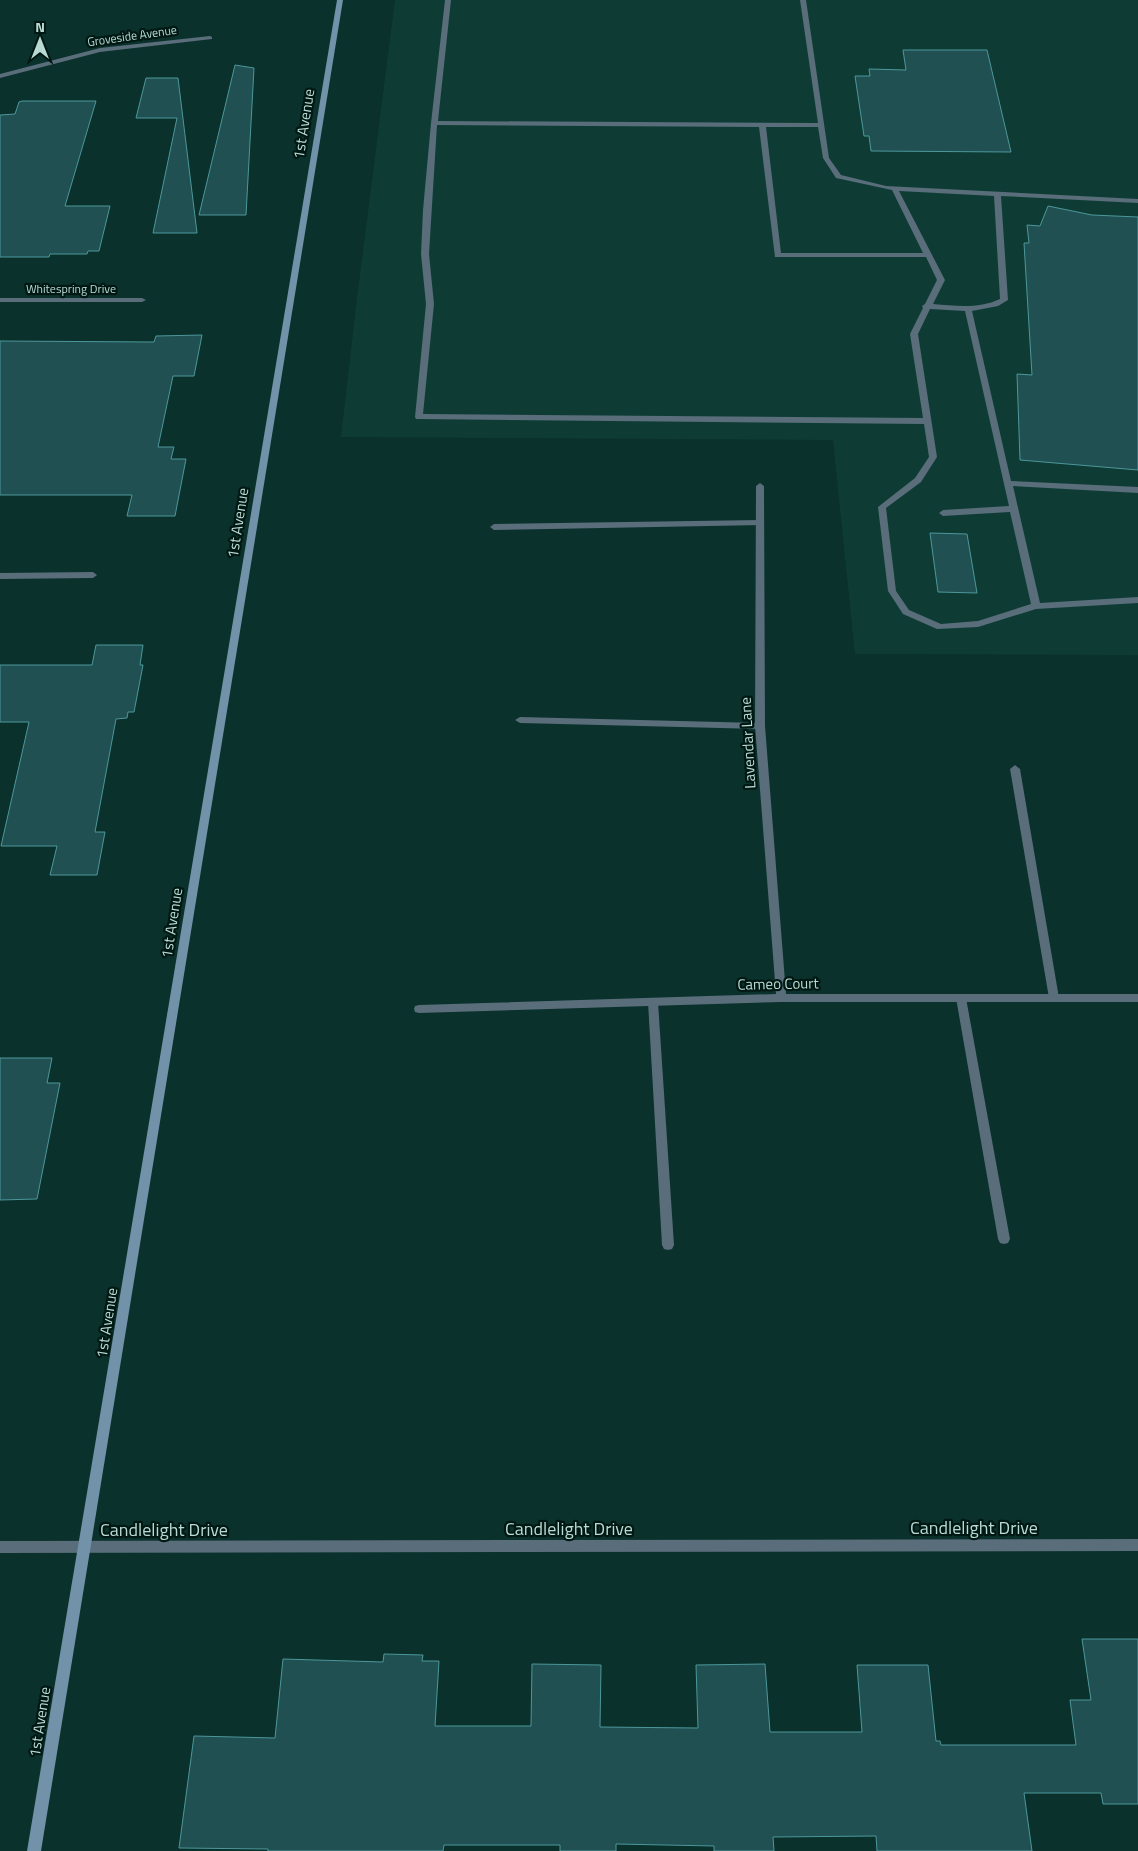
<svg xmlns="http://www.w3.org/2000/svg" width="1138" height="1851" viewBox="0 0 1138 1851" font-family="'Titillium Web',sans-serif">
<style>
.built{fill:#0e3c34}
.building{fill:#215053;stroke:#4d979b}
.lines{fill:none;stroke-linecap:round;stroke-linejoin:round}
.lane{fill:#596d7b;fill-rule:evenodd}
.street{fill:#596d7b;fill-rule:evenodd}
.secondary{fill:#7292a9;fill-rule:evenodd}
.labels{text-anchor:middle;stroke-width:4.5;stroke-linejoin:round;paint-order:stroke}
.far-street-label{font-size:12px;fill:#b9dad2;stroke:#001813}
.street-label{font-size:15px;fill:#b9dad2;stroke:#001813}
.near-street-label{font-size:18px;fill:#b9dad2;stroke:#001813}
</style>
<rect width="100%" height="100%" fill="#0a312b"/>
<!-- built -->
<polygon class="built" points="395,0 1138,0 1138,655 855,654 833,440 341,437 357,299"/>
<!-- building -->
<g class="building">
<polygon points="903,50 987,50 1011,152 871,151 869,136 864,136 855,76 870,76 869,69 906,70"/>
<polygon points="235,65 254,68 246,215 199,215"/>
<polygon points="146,78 178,78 197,233 153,233 177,118 136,118"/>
<polygon points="22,101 96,101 65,206 110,206 99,251 88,251 87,254 50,254 49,257 0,257 0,115 15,114 19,102"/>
<polygon points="1048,206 1092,215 1138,217 1138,470 1020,460 1017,374 1032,375 1024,243 1029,243 1027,225 1040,226"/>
<polygon points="202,335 194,376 173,376 158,447 174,447 171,459 186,459 175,516 127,516 132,495 0,495 0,341 154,342 156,336"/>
<polygon points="930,533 967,534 977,593 938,592"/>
<polygon points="96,645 143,645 140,665 143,665 134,712 128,712 127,718 116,719 95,832 105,832 97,875 50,875 57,846 1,846 29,722 0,722 0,665 92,665"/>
<polygon points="0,1058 52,1058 47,1083 60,1083 37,1199 0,1200"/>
<polygon points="1082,1639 1138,1639 1138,1804 1103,1804 1101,1793 1024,1793 1032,1851 877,1851 876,1836 773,1837 774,1851 714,1851 714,1846 616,1844 616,1851 560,1851 560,1845 444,1845 443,1851 268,1851 268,1849 179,1848 194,1736 275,1738 283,1659 383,1662 384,1654 423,1655 422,1661 439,1661 435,1726 531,1726 532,1664 601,1665 600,1727 698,1728 696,1665 765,1664 770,1732 862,1732 857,1665 928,1665 936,1741 940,1741 941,1745 1076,1745 1070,1700 1091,1700"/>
</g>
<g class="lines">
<!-- lane -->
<g class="lane">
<path d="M445,0h6l-13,121 380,2 -18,-123h6l23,158 12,17 45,11 252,13v4l-137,-7 7,104 -10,6 -26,5 39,170 127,6v6l-125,-7 27,117 98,-6v6l-102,6 -58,18 -41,2 -34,-15 -15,-23 -10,-84 37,-29 14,-21 -5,-33 -508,-5 -1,-2 11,-113 -5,-50 2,-44 8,-87zM437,125l322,2 16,130h151l11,23 -12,24 -3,2 1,2 -13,26 13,84 -500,-4 11,-110 -5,-50zM766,127h52l5,31 13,20 56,12 31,63h-142zM899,191l95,5 6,103c-21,10 -44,7 -67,5l12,-24zM930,309l35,2 44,195 -66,4 -4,3 4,3 67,-4 21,92 -53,17 -37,3 -32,-14 -13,-19 -10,-83 35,-26 16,-25 -19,-123z"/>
<polygon points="760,520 764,523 763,525 494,530 490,527 494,524"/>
<polygon points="520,717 760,723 765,726 760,729 520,723 515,720"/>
<polygon points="1015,765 1020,769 1059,998 1058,1001 1054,1002 1050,1001 1049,998 1010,769"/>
<polygon points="961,994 965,995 966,998 1010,1239 1008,1243 1004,1244 1000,1243 998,1239 956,998 957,995"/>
<polygon points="653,998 657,999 658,1002 674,1245 672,1249 668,1250 664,1249 662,1245 648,1002 649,999"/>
</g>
<!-- street -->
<g class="street">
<polygon points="210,36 212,37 212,39 100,52 0,78 0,74 100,48"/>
<polygon points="0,298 142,298 146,300 142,302 0,302"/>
<polygon points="760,483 764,486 765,726 786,994 1138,994 1138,1002 781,1002 419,1013 415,1012 414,1009 415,1006 419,1005 776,994 755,726 756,486"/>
<polygon points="93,572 97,575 93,578 0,579 0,573"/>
<polygon points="1138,1539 1138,1551 0,1553 0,1541"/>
</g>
<!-- secondary -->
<polygon class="secondary" points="337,0 343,0 41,1851 27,1851"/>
</g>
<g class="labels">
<!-- far-street labels -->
<g class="far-street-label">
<text transform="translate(132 36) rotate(-8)" y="4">Groveside Avenue</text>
<text x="71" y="293">Whitespring Drive</text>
</g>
<!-- street labels -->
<g class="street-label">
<text transform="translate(304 124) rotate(-81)" y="5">1st Avenue</text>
<text transform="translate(238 523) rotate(-81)" y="5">1st Avenue</text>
<text transform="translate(748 743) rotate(-93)" y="5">Lavendar Lane</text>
<text transform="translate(172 923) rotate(-81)" y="5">1st Avenue</text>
<text transform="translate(778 984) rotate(-1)" y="5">Cameo Court</text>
<text transform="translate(107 1323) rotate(-81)" y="5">1st Avenue</text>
<text transform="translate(40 1722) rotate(-81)" y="5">1st Avenue</text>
</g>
<!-- near-street labels -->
<g class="near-street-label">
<text x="974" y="1534">Candlelight Drive</text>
<text x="569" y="1535">Candlelight Drive</text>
<text x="164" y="1536">Candlelight Drive</text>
</g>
</g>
<!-- north arrow -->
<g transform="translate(40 40)" stroke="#001813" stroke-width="4" paint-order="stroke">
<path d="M0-4L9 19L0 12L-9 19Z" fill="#b9dad2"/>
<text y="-8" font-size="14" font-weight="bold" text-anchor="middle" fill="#b9dad2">N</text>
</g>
</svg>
